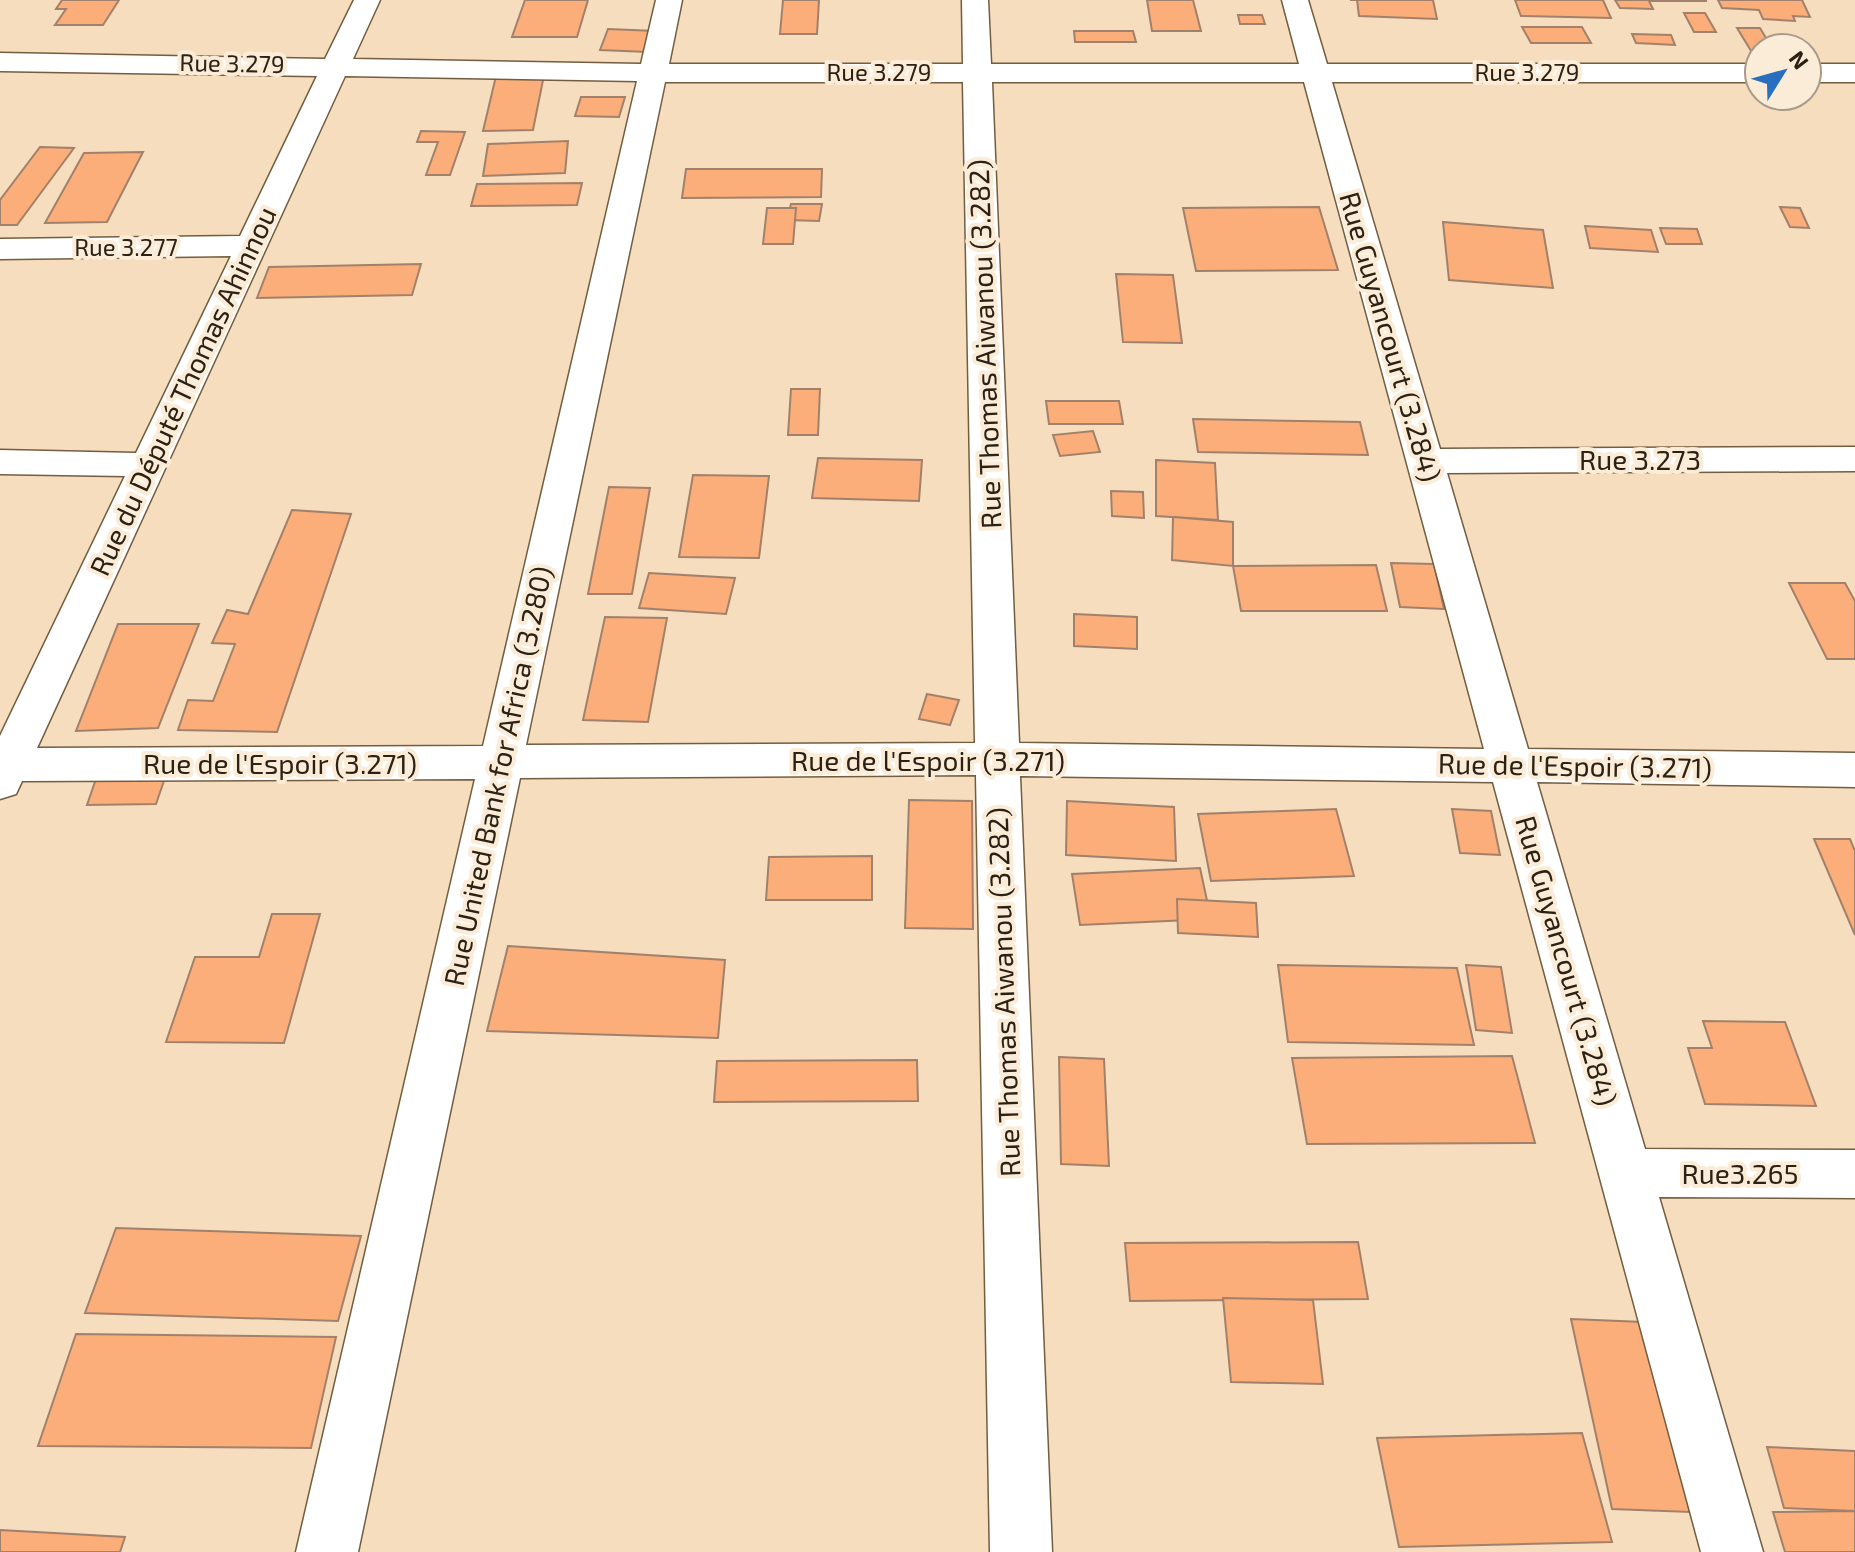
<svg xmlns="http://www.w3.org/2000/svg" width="1855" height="1552" viewBox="0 0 1855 1552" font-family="'Exo 2',sans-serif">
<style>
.building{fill:#fbae79;stroke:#a2816c;stroke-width:2}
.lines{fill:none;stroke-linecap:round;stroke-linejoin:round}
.minor-casing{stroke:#735d40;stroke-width:3}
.minor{fill:#fff;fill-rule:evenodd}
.labels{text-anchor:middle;stroke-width:8;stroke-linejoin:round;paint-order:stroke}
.far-street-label{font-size:24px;fill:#2b2115;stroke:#fbecd8}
.street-label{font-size:28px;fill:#2b2115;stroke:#fbecd8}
</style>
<rect width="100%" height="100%" fill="#f6ddbd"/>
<!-- building -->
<g class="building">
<polygon points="62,0 119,0 103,25 55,25 66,9 56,9"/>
<polygon points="525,0 588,0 577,37 512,37"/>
<polygon points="783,0 819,0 817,34 780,34"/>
<polygon points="1147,0 1193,0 1201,31 1152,31"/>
<polygon points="1350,0 1433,0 1437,19 1359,16 1357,0"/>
<polygon points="1515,0 1603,0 1611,18 1521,16"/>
<polygon points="1615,0 1706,0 1706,1 1649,1 1653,9 1620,8"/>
<polygon points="1718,0 1802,0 1810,17 1793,16 1795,21 1763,19 1759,10 1722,8"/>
<polygon points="1684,13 1705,13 1716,32 1694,32"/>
<polygon points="1238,15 1262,15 1265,24 1240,24"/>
<polygon points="1522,27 1582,27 1591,43 1531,43"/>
<polygon points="1737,28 1760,28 1772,48 1759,48 1759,54 1753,54"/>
<polygon points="608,29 655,31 648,52 600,50"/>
<polygon points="1074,31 1133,31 1136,42 1075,42"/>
<polygon points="1632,34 1671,35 1675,45 1636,43"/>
<polygon points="544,75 533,130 483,131 496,76"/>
<polygon points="581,97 625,97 619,117 575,116"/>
<polygon points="421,131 465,132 450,175 426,175 438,142 417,142"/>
<polygon points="568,141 565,173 483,176 488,144"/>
<polygon points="40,147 74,148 17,225 0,225 0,200"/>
<polygon points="143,152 107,222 45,223 84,153"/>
<polygon points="686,169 822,169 821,197 682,198"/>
<polygon points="582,183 577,205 471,206 477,184"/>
<polygon points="791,204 822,204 819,221 787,220"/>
<polygon points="1319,207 1338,270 1196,271 1183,208"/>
<polygon points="1780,207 1800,208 1809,228 1790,227"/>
<polygon points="767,208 796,208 793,244 763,244"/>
<polygon points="1443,222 1543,230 1553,288 1449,280"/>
<polygon points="1585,226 1651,230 1658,252 1590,248"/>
<polygon points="1660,228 1697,229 1702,244 1666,244"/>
<polygon points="421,264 412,295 257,298 269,267"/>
<polygon points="1116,274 1173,275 1182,343 1123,342"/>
<polygon points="791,389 820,389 818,435 788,435"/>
<polygon points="1046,401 1119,401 1123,424 1049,424"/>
<polygon points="1193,419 1360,422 1368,455 1198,452"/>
<polygon points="1093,431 1100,452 1060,456 1053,435"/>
<polygon points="818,458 922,460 919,501 812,498"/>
<polygon points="1156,460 1215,463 1218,520 1156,516"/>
<polygon points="693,475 769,476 759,558 679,557"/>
<polygon points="609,487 650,488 632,594 588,594"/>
<polygon points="1111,491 1143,492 1144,518 1112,516"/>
<polygon points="292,510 351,514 277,732 178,730 188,700 213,701 235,644 212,643 227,610 248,614"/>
<polygon points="1173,517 1233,522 1233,566 1172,560"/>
<polygon points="1391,563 1434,564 1444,609 1400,607"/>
<polygon points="1376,565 1387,611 1241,611 1233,566"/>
<polygon points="649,573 735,578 726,614 639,608"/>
<polygon points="1789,583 1845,583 1855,601 1855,659 1827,659"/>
<polygon points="1074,614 1137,617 1137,649 1074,646"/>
<polygon points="605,617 667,618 648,722 583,720"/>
<polygon points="118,624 199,624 158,728 76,731"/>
<polygon points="927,694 959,700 950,725 919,719"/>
<polygon points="166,775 156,804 87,805 97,776"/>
<polygon points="909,800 972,801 973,929 905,928"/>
<polygon points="1067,801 1174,807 1176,861 1066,855"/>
<polygon points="1336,809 1354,876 1211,881 1198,814"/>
<polygon points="1452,809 1491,811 1500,855 1460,853"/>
<polygon points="1814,839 1850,839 1855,851 1855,935"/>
<polygon points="872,856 872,900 766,900 769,857"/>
<polygon points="1200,868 1211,919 1080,925 1072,874"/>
<polygon points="1177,899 1256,903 1258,937 1178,933"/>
<polygon points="272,914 320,914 284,1043 166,1042 195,957 259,957"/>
<polygon points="508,946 725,960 718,1038 487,1031"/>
<polygon points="1278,965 1457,968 1474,1045 1288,1042"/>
<polygon points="1466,965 1501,967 1512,1033 1476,1030"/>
<polygon points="1703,1021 1785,1022 1816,1106 1705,1104 1688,1048 1712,1048"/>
<polygon points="1512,1056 1535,1143 1307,1144 1292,1058"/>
<polygon points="1059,1057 1104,1059 1109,1166 1061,1164"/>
<polygon points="917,1060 918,1101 714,1102 717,1061"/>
<polygon points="116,1228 361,1236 338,1321 85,1313"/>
<polygon points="1358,1242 1368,1299 1130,1301 1125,1243"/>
<polygon points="1223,1298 1313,1300 1323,1384 1231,1382"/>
<polygon points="1571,1319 1643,1322 1690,1512 1612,1509"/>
<polygon points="76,1334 336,1337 311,1448 38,1446"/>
<polygon points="1582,1433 1612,1542 1399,1547 1377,1438"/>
<polygon points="1767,1447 1855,1451 1855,1511 1784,1508"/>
<polygon points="1855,1511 1855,1552 1785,1552 1773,1512"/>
<polygon points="0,1530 125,1537 120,1552 0,1552"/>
</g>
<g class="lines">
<defs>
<g id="minor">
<path d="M354,0h26l-27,59 288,5 15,-64h26l-13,64h294l-1,-64h26l3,64h308l-17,-64h26l19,64h432v18h-427l108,367 415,-2v24l-408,2 81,276 327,4v34l-318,-5 108,367 210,1v48l-196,-1 104,355h-62l-208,-770 -473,-6 32,776h-62l-14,-777 -456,3 -162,774h-62l179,-773 -453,2 -6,13 -16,5v-63l125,-260 -125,-2v-24l136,3 95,-197 -231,3v-20l240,-3 77,-160 -317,-5v-18l325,6zM345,76l292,5 -154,665 -446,2zM665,82h298l12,661 -449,2zM992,82h312l180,667 -465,-6z"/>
<rect x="1807" y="64" width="48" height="18"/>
</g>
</defs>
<!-- minor casing -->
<use href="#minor" class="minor-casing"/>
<!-- minor -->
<use href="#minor" class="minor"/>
</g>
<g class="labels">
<!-- far-street labels -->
<g class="far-street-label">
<text transform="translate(232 64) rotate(1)" y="8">Rue 3.279</text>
<text x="879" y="81">Rue 3.279</text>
<text x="1527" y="81">Rue 3.279</text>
<text x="126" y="256">Rue 3.277</text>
</g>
<!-- street labels -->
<g class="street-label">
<text transform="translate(1390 337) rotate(74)" y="10">Rue Guyancourt (3.284)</text>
<text transform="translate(985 344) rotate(-92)" y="10">Rue Thomas Aiwanou (3.282)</text>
<text transform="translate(183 391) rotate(-65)" y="10">Rue du Député Thomas Ahinnou</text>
<text x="1640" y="470">Rue 3.273</text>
<text x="928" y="771">Rue de l'Espoir (3.271)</text>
<text x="280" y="774">Rue de l'Espoir (3.271)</text>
<text transform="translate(1575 766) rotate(1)" y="10">Rue de l'Espoir (3.271)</text>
<text transform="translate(498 776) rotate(-78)" y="10">Rue United Bank for Africa (3.280)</text>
<text transform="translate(1566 961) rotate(74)" y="10">Rue Guyancourt (3.284)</text>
<text transform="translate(1004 992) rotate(-92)" y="10">Rue Thomas Aiwanou (3.282)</text>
<text x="1740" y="1184">Rue3.265</text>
</g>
</g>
<!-- north arrow -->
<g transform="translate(1783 72) rotate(53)"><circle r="38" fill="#fbecd8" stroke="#a89b8a" stroke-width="2"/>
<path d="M0-6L14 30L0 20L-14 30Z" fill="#286fbf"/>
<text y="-12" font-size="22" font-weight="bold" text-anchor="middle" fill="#2b2115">N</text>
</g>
</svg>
